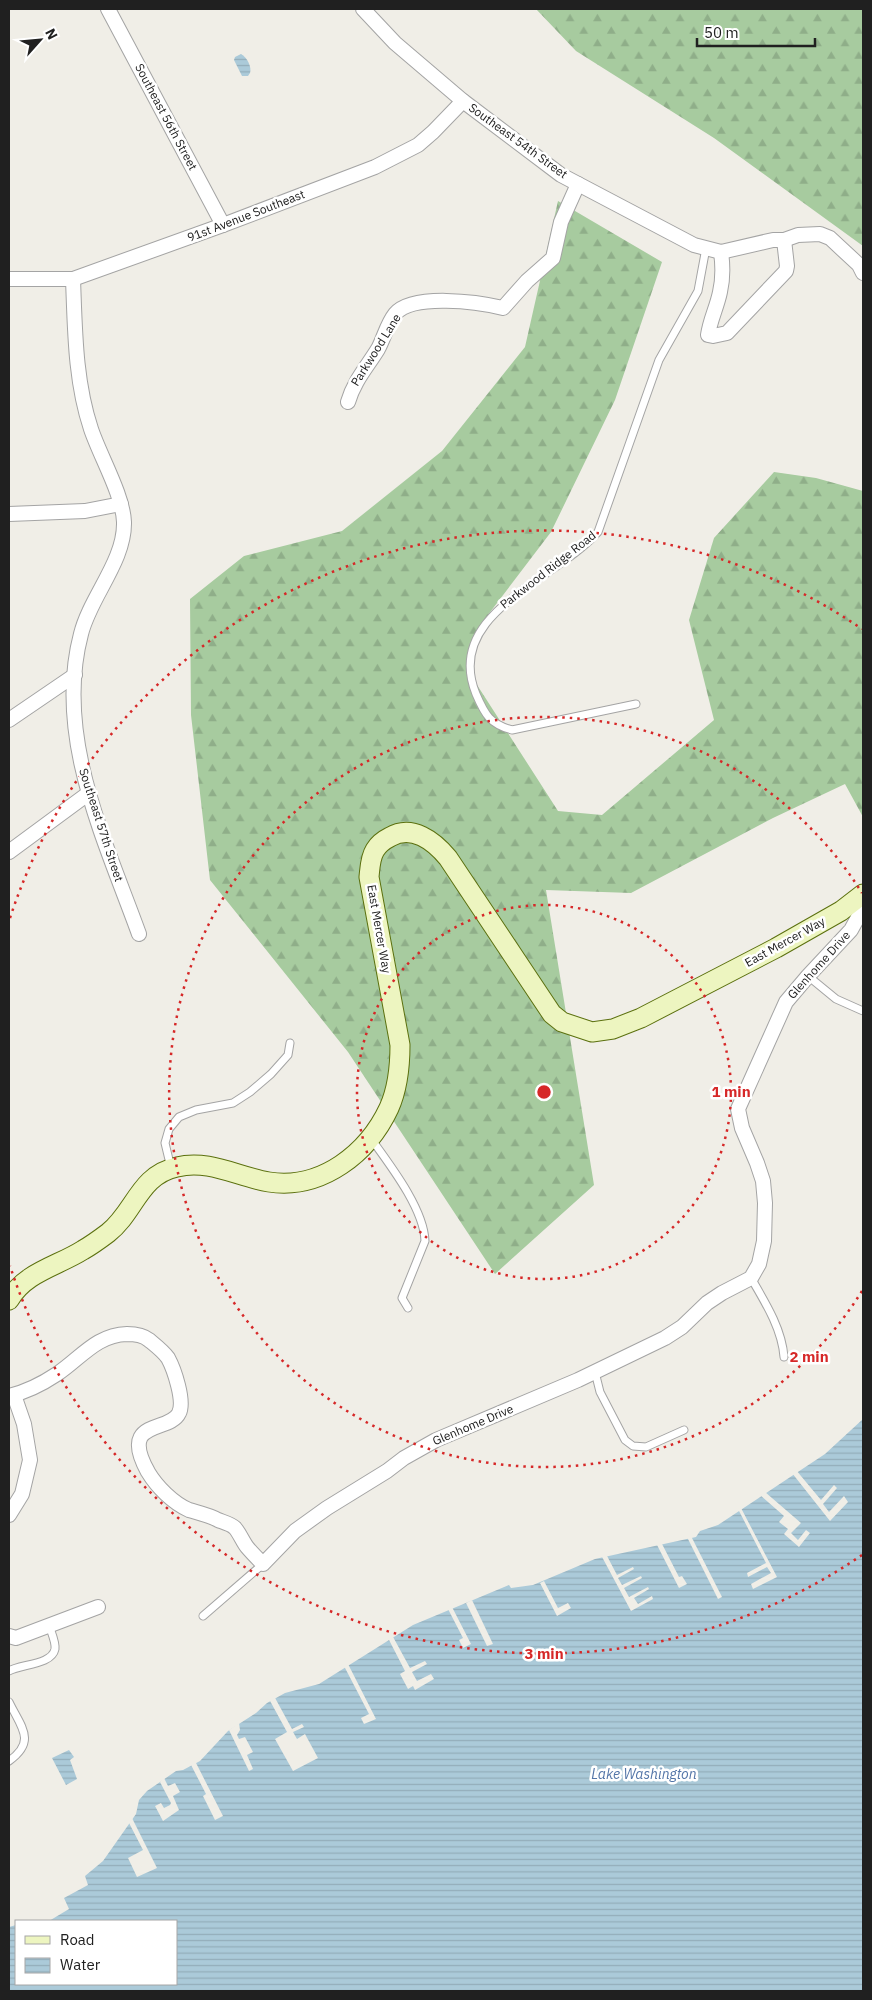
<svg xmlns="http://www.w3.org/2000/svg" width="872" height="2000" viewBox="0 0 872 2000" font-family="'IBM Plex Sans',sans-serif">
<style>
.forest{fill:url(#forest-firs)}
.water{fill:url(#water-rules)}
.pier{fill:#f0eee7}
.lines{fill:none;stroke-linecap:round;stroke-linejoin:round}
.lane-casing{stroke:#a4a4a4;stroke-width:9}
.street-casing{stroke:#a4a4a4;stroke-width:16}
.secondary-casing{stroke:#5b700e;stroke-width:21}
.lane{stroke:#fff;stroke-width:7}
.street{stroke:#fff;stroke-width:14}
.secondary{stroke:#edf5c0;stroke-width:19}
.ring{fill:none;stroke:#d62828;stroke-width:2.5;stroke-dasharray:2.5 5}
.labels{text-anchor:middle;stroke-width:5;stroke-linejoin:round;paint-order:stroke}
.street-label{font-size:12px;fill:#202020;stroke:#fff}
.water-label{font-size:14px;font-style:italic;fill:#5375a8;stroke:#fff}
.centre{fill:#d62828;stroke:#fff;stroke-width:2.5}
.ring-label{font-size:15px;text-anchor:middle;font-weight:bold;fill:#d62828;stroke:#fff;stroke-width:5;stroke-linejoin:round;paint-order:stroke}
</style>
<defs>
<pattern id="forest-firs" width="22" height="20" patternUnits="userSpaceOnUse" patternTransform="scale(1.25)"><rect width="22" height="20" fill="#a7cb9f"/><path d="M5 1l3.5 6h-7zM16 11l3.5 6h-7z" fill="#8fae89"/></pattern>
<pattern id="water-rules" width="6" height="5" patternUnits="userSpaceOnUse" patternTransform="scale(1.25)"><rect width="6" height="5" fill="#abcad9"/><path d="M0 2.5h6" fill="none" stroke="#93adba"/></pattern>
</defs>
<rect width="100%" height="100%" fill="#f0eee7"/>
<!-- forest -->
<g class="forest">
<polygon points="536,9 863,9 863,246 714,138 576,51"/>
<polygon points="558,201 662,262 615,400 551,532 481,624 470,674 558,811 602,815 714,720 689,620 714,538 774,472 816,478 863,491 863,817 845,784 773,818 631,893 546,890 594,1185 495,1274 348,1052 210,880 191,715 190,599 244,556 342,531 442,451 525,347"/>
</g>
<!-- water -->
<g class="water">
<path d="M241,54c6,3 11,13 9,19l-2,3h-6l-8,-16 1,-3z"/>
<polygon points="863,1419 863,1991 9,1991 9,1927 16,1925 16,1984 176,1984 176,1921 49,1921 69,1909 64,1898 88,1885 85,1876 103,1861 136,1814 139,1800 147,1791 176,1771 183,1770 200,1761 228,1731 256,1713 267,1703 285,1693 319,1684 413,1625 509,1585 511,1588 533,1585 595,1559 696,1537 700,1531 718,1525 825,1454"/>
<polygon points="69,1750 74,1757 70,1760 77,1779 66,1785 52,1758"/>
</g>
<!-- pier -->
<g class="pier">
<polygon points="796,1470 821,1500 834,1485 837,1488 823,1504 829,1512 844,1496 848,1502 830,1521 792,1473"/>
<polygon points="765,1492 801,1523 791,1533 798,1540 806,1530 810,1533 799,1547 784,1534 788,1529 779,1522 784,1516 760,1495"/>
<polygon points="741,1508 777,1577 753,1589 751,1584 771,1573 767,1567 748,1577 747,1573 766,1563 738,1509"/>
<polygon points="691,1536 722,1597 718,1599 687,1537"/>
<polygon points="661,1542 679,1577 682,1576 687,1584 679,1588 656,1543"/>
<polygon points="606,1554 617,1575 633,1567 634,1569 618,1578 622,1585 641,1576 642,1578 624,1588 629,1597 648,1587 649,1589 634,1598 638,1604 652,1596 653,1599 631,1611 601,1555"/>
<polygon points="544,1581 558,1608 568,1603 571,1608 557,1616 540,1583"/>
<polygon points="472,1600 493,1644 487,1646 466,1603"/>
<polygon points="452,1607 471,1644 463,1648 459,1640 463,1638 448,1609"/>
<polygon points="392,1635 410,1668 425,1661 427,1664 412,1672 417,1681 431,1674 434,1679 415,1690 413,1686 408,1689 400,1674 405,1671 388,1638"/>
<polygon points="348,1664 376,1719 364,1724 361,1718 369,1714 344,1666"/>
<polygon points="274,1696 292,1729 302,1724 304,1727 293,1732 297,1739 305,1734 318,1758 293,1771 275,1739 287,1732 269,1699"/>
<polygon points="239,1723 240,1730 237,1735 239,1739 245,1737 253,1752 247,1755 253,1769 249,1771 229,1730"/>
<polygon points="195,1761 223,1816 215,1820 203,1796 206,1794 190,1763"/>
<polygon points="164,1778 168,1786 175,1783 180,1792 173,1796 179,1810 163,1821 155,1806 161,1803 164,1808 170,1805 171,1803 160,1782"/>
<polygon points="131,1816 157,1868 137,1877 128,1858 143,1850 128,1821"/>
</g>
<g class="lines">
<defs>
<g id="lane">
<path d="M636,704l-124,26c-22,-6 -27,-15 -36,-36 -33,-81 80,-114 122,-162l61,-172 39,-69 8,-43"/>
<polyline points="808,976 836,999 863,1011"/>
<path d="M372,1140c18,25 52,69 53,101l-23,57 6,10"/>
<polyline points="171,1168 165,1143 169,1129 179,1117 196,1110 233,1103 250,1092 271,1074 288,1055 290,1043"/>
<path d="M751,1278c14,24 31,51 33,79"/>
<polyline points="595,1372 600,1392 625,1440 633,1446 646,1447 684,1430"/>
<polyline points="203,1616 263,1564"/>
<path d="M9,1671c11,-7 43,-6 46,-22 1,-7 -4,-17 -6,-24"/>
<path d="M9,1702c12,25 28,39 0,59"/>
</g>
<g id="street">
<polyline points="108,9 223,225"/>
<polyline points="363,9 395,43 463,101 561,175 694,245 721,252 773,240 784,240 798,235 820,234 830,238 859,265 863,273"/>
<path d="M721,252c2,14 2,27 -1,40 -3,15 -10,28 -12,43l5,1 14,-3 59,-62 1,-5 -3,-26"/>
<polyline points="9,279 73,279 223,225 375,167 418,145 433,132 463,101"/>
<path d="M73,279c2,51 2,102 18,150 9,27 32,66 33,93 1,39 -34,75 -43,112 -27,102 24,206 58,300"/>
<path d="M348,402c6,-21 19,-35 30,-53 6,-11 9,-25 17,-35 18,-21 83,-12 108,-6l24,-27 26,-23 8,-36 17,-38"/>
<polyline points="9,514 85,511 121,504"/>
<polyline points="9,720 75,675"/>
<polyline points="9,852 89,793"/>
<path d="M9,1396c17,-4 33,-12 48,-22 24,-16 39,-39 70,-40 8,0 16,1 22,6 6,5 14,11 19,18 6,11 17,43 11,55 -9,20 -61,5 -31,59 9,15 25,31 41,38 10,3 20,5 29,10 5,2 13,4 17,8 5,6 8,14 12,19 5,6 11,12 16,17l32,-33 32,-23 60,-37 17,-13 32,-18 142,-60 87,-42 17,-11 25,-24 15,-10 29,-15 8,-14 5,-23 1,-38 -2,-22 -6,-18 -15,-35 -4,-19 48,-107 22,-26 43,-46 12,-22"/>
<polyline points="9,1515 22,1494 30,1460 24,1424 14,1395"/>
<polyline points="9,1636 16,1638 98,1607"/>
</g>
<path id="secondary" d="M9,1300c16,-28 49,-34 74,-50 9,-5 17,-11 25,-17 27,-21 31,-58 69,-66 32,-8 61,10 92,15 53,8 99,-29 120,-74 9,-20 11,-42 11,-63l-31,-168c1,-9 1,-19 6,-27 3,-5 9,-10 15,-13 22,-13 44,4 58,21l104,156 10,8 30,10 21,-3 28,-11 135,-70 65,-37 22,-17"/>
</defs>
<!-- lane casing -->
<use href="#lane" class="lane-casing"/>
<!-- street casing -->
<use href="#street" class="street-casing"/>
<!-- secondary casing -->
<use href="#secondary" class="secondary-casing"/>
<!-- lane -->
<use href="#lane" class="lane"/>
<!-- street -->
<use href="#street" class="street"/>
<!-- secondary -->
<use href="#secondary" class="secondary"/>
</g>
<!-- distance rings -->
<g class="ring">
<circle cx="544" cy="1092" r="187"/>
<path d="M862 1291A375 375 0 1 1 862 893"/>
<path d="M862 1555A562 562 0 0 1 10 1266M10 918A562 562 0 0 1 862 629"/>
</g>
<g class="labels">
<!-- street labels -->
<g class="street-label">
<text transform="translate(166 117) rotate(62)" y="4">Southeast 56th Street</text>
<text transform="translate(518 141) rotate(36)" y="4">Southeast 54th Street</text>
<text transform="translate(246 216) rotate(-21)" y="4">91st Avenue Southeast</text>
<text transform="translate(376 350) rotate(-58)" y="4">Parkwood Lane</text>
<text transform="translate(548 570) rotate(-38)" y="4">Parkwood Ridge Road</text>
<text transform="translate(101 825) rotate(72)" y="4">Southeast 57th Street</text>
<text transform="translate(379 929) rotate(80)" y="4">East Mercer Way</text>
<text transform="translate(785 942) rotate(-29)" y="4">East Mercer Way</text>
<text transform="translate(819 965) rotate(-48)" y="4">Glenhome Drive</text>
<text transform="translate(473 1425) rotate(-23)" y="4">Glenhome Drive</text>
</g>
<!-- water labels -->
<g class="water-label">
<text x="644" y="1779">Lake Washington</text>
</g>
</g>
<circle cx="544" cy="1092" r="8" class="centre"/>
<g class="ring-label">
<text x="731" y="1097">1 min</text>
<text x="809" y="1362">2 min</text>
<text x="544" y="1659">3 min</text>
</g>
<!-- border -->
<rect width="872" height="2000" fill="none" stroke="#202020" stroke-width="20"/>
<!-- legend -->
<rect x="15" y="1920" width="162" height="65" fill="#ffffff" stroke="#a6a6a6"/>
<rect x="25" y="1936" width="25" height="8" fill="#edf5c0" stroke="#a6a6a6"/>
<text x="60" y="1945" font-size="15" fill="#202020">Road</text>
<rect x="25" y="1958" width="25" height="15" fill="url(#water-rules)" stroke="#a6a6a6"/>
<text x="60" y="1970" font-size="15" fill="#202020">Water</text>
<!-- north arrow -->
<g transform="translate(40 40) rotate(63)" stroke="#ffffff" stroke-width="4" paint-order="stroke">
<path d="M0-4L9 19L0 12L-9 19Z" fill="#202020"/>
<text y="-8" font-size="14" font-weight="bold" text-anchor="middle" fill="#202020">N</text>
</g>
<!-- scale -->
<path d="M697 38v8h118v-8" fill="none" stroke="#202020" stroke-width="2.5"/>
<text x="704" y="38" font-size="15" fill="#202020" stroke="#ffffff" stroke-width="4" paint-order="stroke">50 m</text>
</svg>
